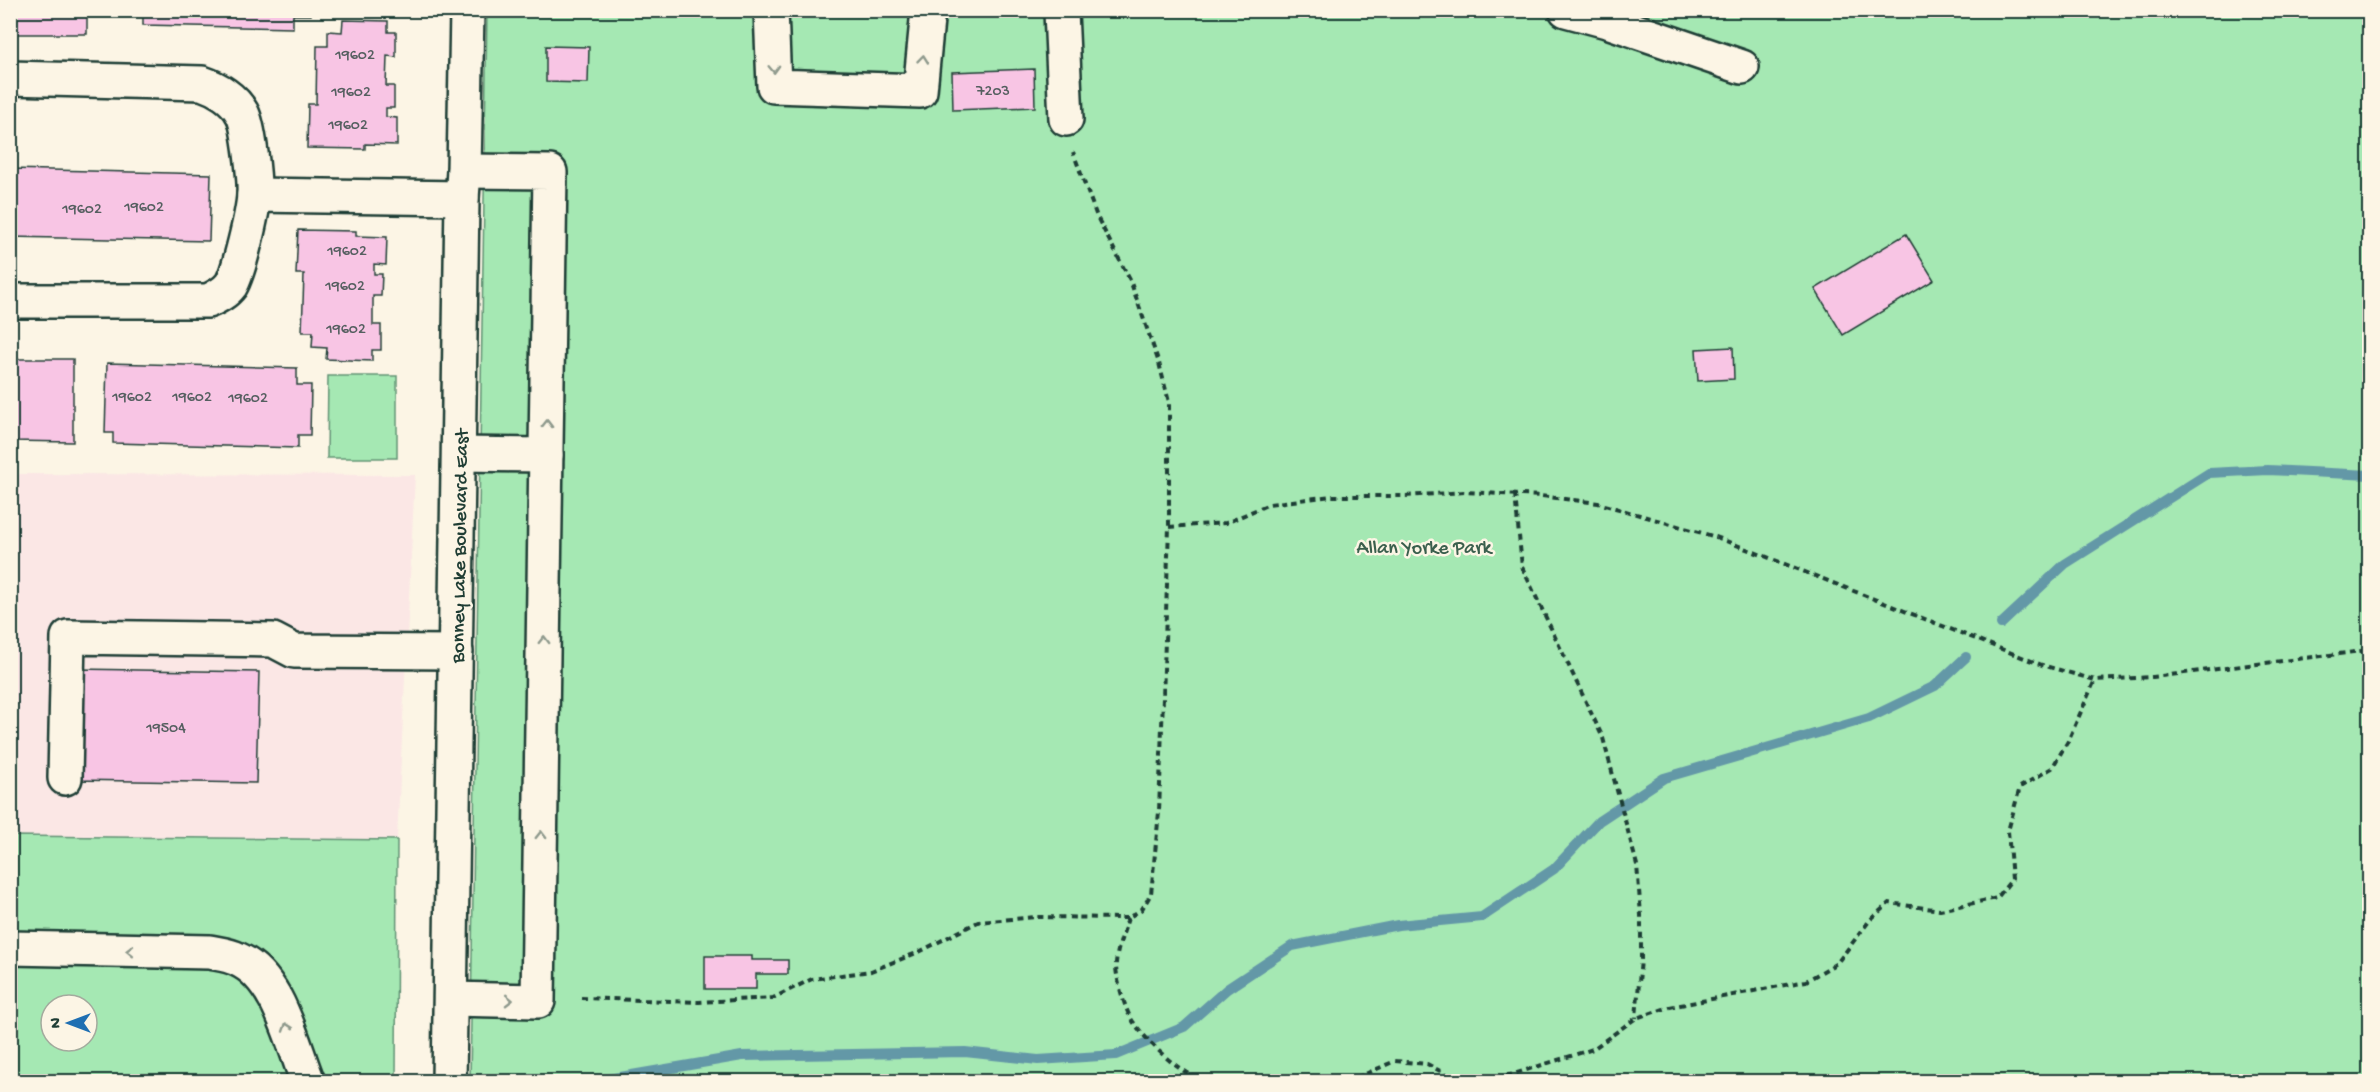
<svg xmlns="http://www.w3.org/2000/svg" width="2380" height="1092" viewBox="0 0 2380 1092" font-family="'Gochi Hand',sans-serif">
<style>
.built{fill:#fbe7e5}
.green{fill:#a5e8b3;stroke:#629274;stroke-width:1.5;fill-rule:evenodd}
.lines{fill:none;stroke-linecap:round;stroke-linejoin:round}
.stream{stroke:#6498a7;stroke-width:10}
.building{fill:#f8c5e4;stroke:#1f3d34;stroke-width:1.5}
.minor-casing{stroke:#1f3d34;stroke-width:38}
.path{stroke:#1f3d34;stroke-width:4;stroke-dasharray:6 4.5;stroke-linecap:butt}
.minor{stroke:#fcf5e5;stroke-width:33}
.oneway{stroke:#8e998c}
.labels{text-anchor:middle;stroke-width:5;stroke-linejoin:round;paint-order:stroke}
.number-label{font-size:16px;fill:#555f60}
.street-label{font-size:20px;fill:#1f3d34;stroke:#fcf5e5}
.park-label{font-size:20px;fill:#3a5f4d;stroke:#fcf5e5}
</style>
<rect width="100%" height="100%" fill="#fcf5e5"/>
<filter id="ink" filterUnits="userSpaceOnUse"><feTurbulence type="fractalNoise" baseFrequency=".0167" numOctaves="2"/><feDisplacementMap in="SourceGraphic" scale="12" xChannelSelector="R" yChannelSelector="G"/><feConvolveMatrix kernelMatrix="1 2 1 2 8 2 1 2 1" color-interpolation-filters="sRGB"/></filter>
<g filter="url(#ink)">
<!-- built -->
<polygon class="built" points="11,474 415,475 397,840 11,836"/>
<!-- green -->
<g class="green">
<polygon points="487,11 2369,11 2369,1081 470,1082"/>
<polygon points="328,376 397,376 397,458 327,458"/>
<path d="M11,836l386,4 -1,241 -385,1zM51,1005h36v36h-36z"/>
</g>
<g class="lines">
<!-- stream -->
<g class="stream">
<polyline points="2001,624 2065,564 2209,473 2268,470 2370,475"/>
<polyline points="591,1082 742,1056 965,1052 1038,1060 1116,1055 1184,1027 1227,989 1292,946 1398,925 1482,917 1554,869 1599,821 1664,778 1869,718 1935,686 1966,657"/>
</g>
</g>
<!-- building -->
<g class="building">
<rect x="10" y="10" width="77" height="24"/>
<polygon points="143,10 312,10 311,15 293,15 293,28 143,25"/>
<polygon points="343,20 388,21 388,32 396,32 396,57 387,56 386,86 394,86 394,108 386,108 386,117 397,118 397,145 365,144 365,149 307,148 308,104 316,104 317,46 328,46 328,31 342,32"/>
<polygon points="546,46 589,47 588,83 546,82"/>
<polygon points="1034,69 1035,107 953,110 952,72"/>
<polygon points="10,169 211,174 209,241 10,237"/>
<polygon points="298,230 356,231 356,236 387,237 386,265 374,264 374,274 382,274 381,296 373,296 373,325 381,325 381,350 372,350 372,361 326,359 327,348 312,347 313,332 302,332 304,274 296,274"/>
<polygon points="1906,234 1934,280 1843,335 1815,289"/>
<polygon points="1733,347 1734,379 1698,381 1696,349"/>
<polygon points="10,359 73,359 73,442 10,441"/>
<polygon points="107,363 297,368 297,385 311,385 310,435 298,435 298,448 113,443 113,433 105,433"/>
<polygon points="77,669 259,672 256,783 74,780"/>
<polygon points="705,956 752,956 752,960 788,960 788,974 756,974 756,989 705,989"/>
</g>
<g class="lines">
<defs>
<g id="minor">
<polyline points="771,10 774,86 920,91 928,10"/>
<polyline points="1566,10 1607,21 1742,67"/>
<polyline points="1061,12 1066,119"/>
<path d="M10,78l192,5c15,5 32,15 40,30 7,12 13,68 12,82 -1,17 -15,77 -23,90 -6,8 -14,12 -23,16h-198"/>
<polyline points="254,195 462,198"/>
<polyline points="459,454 546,455"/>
<polyline points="65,778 68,637 273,640 294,651 456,652"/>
<path d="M10,948l200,4c9,2 19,3 27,7 42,18 55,84 71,123"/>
<polyline points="451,999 538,1001 550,172 464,171"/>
<polyline points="449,1082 462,198 464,171 467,10"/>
</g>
</defs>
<!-- minor casing -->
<use href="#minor" class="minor-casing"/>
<!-- path -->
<g class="path">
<polyline points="1515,494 1522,567 1603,738 1637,865 1641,915 1641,959 1636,1018"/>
<polyline points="1169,527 1226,523 1269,504 1331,496 1406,496 1464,492 1541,496 1598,503 1716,537 2042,665 2095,680 2153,677 2370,650"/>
<path d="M1128,918c-4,14 -11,30 -12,45 -1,12 9,47 16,57 14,21 53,60 78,62"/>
<polyline points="581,998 699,1002 773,998 812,979 871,971 919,952 978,922 1036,917 1128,918 1142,909 1151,894 1159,812 1169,527 1169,402 1159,363 1130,280 1097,217 1073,152"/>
<polyline points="1273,1082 1354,1079 1395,1061 1427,1064 1457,1080 1504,1077 1593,1049 1636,1018 1670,1007 1806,981 1837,963 1870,920 1889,903 1940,910 1997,898 2012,879 2008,831 2020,787 2052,768 2068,741 2095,680"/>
</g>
<!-- minor -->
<use href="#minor" class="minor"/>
</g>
<!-- one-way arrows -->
<defs><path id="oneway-chevron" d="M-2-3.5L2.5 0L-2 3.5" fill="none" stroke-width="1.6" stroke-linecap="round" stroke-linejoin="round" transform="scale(1.5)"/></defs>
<g class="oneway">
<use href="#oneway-chevron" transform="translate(923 59) rotate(-84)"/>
<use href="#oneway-chevron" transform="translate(774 69) rotate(88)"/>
<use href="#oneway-chevron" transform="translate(547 424) rotate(-89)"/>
<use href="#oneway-chevron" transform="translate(544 640) rotate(-89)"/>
<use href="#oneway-chevron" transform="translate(541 835) rotate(-89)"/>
<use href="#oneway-chevron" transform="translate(130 951) rotate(-179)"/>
<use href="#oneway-chevron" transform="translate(509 1000) rotate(1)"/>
<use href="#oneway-chevron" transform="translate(287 1027) rotate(-109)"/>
</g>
</g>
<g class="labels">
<!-- number labels -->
<g class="number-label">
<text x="355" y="59">19602</text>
<text x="993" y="95">7203</text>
<text x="351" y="96">19602</text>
<text x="348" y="129">19602</text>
<text x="144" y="211">19602</text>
<text x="82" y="213">19602</text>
<text x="347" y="255">19602</text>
<text x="345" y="290">19602</text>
<text x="346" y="333">19602</text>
<text x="132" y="401">19602</text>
<text x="192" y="401">19602</text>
<text x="248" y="402">19602</text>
<text x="166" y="732">19504</text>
</g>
<!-- street labels -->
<g class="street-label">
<text transform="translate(458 546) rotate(-89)" y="7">Bonney Lake Boulevard East</text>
</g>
<!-- park labels -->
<g class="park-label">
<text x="1424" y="553">Allan Yorke Park</text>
</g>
</g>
<!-- margin -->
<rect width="2380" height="1092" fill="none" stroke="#fcf5e5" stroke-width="36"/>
<rect x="18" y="18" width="2344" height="1056" fill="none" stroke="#1f3d34" stroke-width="2" filter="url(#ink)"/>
<!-- north arrow -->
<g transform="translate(69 1023) rotate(270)"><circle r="28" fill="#fcf5e5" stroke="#a4ab9e" stroke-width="1.5"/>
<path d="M0-4.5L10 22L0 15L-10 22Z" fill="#1f6fb2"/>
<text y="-9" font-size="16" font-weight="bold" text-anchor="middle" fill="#1f3d34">N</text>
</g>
</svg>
